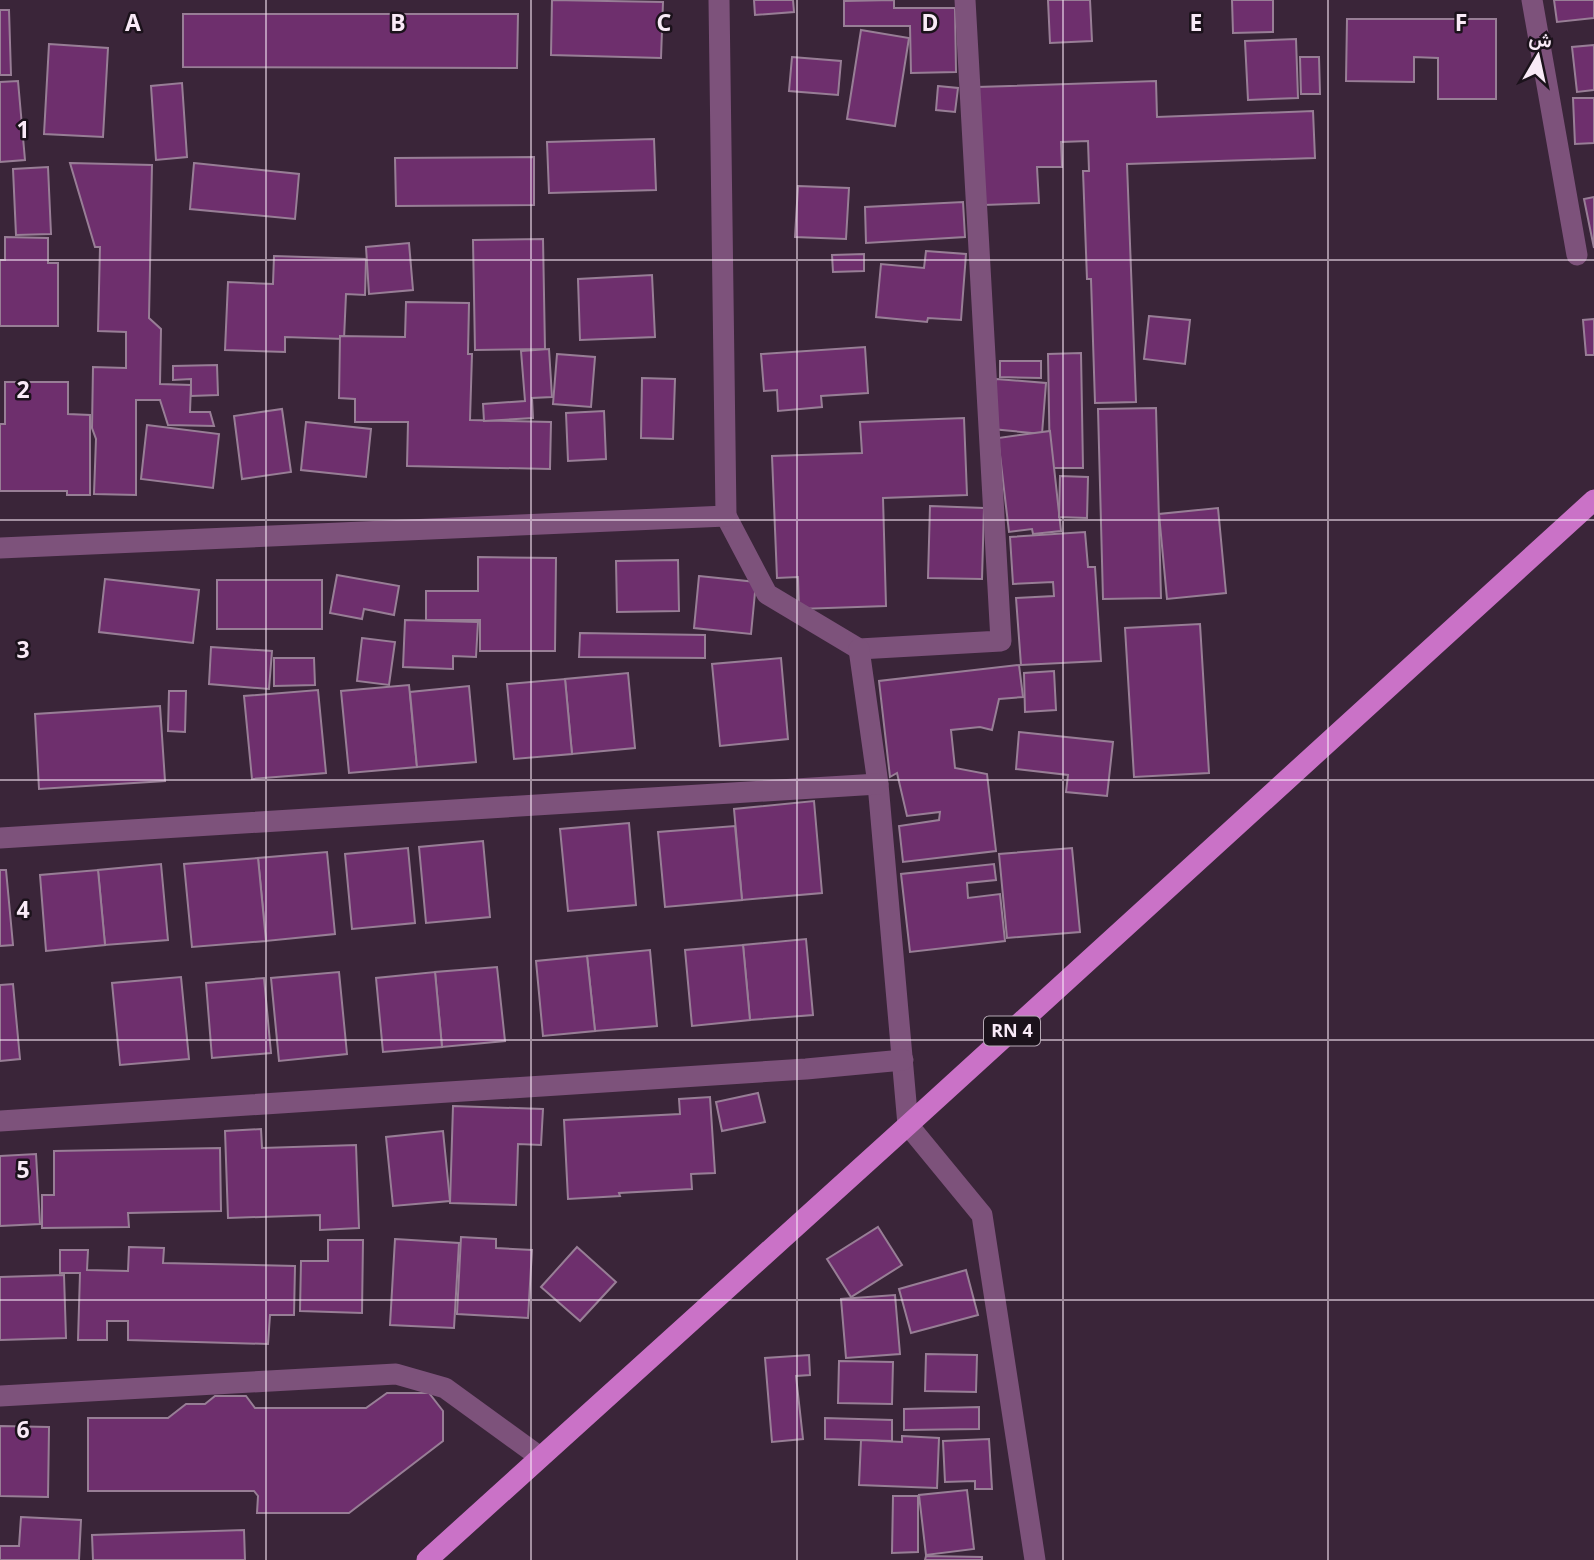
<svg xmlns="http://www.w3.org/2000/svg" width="1594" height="1560" viewBox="0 0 1594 1560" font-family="'Noto Sans',Vazirmatn,sans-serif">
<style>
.building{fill:#6e2f6d;stroke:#987e96;stroke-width:2}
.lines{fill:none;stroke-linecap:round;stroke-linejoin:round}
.minor{stroke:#7d527b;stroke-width:21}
.major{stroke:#ca72c7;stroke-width:21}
.grid{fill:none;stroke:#f9eaf7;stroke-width:2;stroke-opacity:0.55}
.labels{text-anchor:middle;stroke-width:5;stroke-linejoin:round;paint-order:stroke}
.shield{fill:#1b121b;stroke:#b6a9b5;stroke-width:2}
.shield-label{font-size:18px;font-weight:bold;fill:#f9eaf7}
.grid-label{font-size:23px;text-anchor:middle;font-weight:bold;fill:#f9eaf7;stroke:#1b121b;stroke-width:5;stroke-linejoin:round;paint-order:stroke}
</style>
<rect width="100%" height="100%" fill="#3a2539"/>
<!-- building -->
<g class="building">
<polygon points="552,0 663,2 661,58 551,55"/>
<polygon points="754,0 793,0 794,12 755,15"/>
<polygon points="894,0 894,8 955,8 956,72 911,73 910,26 844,26 844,1"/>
<polygon points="1048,0 1090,0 1092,41 1050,43"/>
<polygon points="1232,0 1273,0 1273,32 1233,33"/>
<polygon points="1554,0 1594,0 1594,18 1557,22"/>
<polygon points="0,10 9,10 11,75 0,75"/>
<polygon points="183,14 518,14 517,68 183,67"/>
<polygon points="1347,19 1496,19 1496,99 1438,99 1438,58 1414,57 1414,82 1346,81"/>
<polygon points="861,30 909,38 895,126 847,119"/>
<polygon points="1296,39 1298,98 1248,100 1245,41"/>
<polygon points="49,44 108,48 103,137 44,134"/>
<polygon points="1594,45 1594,90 1577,92 1572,47"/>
<polygon points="792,57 841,61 838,95 789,91"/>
<polygon points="1300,57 1319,57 1320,94 1301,94"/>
<polygon points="18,81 25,160 0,162 0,82"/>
<polygon points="1156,81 1157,117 1313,111 1315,158 1127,164 1136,402 1095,403 1091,279 1087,279 1083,171 1089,171 1088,141 1061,142 1062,167 1037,167 1039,203 984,205 977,87"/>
<polygon points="182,83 187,157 156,160 151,86"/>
<polygon points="938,86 958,88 955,112 936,110"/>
<polygon points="1573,98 1594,98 1594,143 1575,144"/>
<polygon points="654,139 656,190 549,193 547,142"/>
<polygon points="534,157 534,205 396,206 395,158"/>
<polygon points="70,163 152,165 149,318 161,329 160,384 191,385 190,412 210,412 214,426 168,425 160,400 136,400 136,495 94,494 96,439 92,428 93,367 126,368 126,332 98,331 100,247 95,247"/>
<polygon points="194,163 299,174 295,219 190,209"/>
<polygon points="48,167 51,234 16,235 13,169"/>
<polygon points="798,186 849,188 846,239 795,237"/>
<polygon points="1594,197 1594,248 1584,199"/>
<polygon points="963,202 965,237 866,243 865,207"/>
<polygon points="5,237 48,238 48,263 58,263 58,326 0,326 0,260 5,260"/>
<polygon points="543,239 545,349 475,350 473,240"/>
<polygon points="409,243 413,290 369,294 366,247"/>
<polygon points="926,251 966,254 961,320 928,318 927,322 876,317 881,264 924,268"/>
<polygon points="864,254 864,271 833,272 832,255"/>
<polygon points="274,256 366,259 365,295 346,294 344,339 285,337 285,352 225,350 228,282 273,284"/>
<polygon points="652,275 655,337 580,340 578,279"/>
<polygon points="406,302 469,303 468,354 472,354 470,420 551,422 550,469 407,466 408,422 355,422 355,399 339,398 340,336 405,337"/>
<polygon points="1149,316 1190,320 1185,364 1144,359"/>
<polygon points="1594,319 1594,355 1586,355 1583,320"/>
<polygon points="865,347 868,393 821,396 822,407 778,411 777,390 764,391 761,354"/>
<polygon points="549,349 552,397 532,398 533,418 484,421 483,404 525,401 521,351"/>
<polygon points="1081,353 1083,468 1050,468 1048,354"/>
<polygon points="557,354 595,357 591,407 553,404"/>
<polygon points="1000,361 1041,361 1041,378 1000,377"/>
<polygon points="217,365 218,395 191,396 191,379 173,380 173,366"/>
<polygon points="642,378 675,379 673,439 641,438"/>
<polygon points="996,379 1046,383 1042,434 992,429"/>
<polygon points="5,382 68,382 68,414 90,415 90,495 67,495 67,491 0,491 0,424 5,424"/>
<polygon points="1156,408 1161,598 1103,599 1098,409"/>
<polygon points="282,409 291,472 242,479 234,416"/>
<polygon points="604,411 606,459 568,461 566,413"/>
<polygon points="964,418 967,495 883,498 886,606 799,609 798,577 777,578 772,456 862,453 860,422"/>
<polygon points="306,422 371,429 366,477 301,470"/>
<polygon points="147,425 219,434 213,488 141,479"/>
<polygon points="1050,431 1061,531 1033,534 1032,529 1009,532 998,438"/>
<polygon points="1060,476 1088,477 1087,518 1059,517"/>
<polygon points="930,506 984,508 982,579 928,578"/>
<polygon points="1218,508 1226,593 1167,599 1159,514"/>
<polygon points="1085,532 1088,567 1095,567 1101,661 1021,665 1016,598 1054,596 1053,582 1013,584 1010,537"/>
<polygon points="478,557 556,558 555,651 480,651 480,620 426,620 426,591 478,591"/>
<polygon points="678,560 679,611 617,612 616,561"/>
<polygon points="337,575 399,586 394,615 364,609 362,619 330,613"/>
<polygon points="699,576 756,582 751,634 694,628"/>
<polygon points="105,579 199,590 193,643 99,632"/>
<rect x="217" y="580" width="105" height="49"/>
<polygon points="405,620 478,622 476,657 453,656 453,669 403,667"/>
<polygon points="1200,624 1209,773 1134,777 1125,628"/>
<polygon points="580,633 705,635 705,658 579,657"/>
<polygon points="362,638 395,642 389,685 357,681"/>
<polygon points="211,647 272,651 269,689 209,684"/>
<polygon points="274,658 314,658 315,685 274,686"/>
<polygon points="781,658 788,739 720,746 712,664"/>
<polygon points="1019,665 1023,697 999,699 992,730 980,727 951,730 955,768 987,774 996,851 903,862 899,826 939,820 940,812 907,816 897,773 890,777 879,681"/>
<polygon points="1054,671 1056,710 1025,712 1024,673"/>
<polygon points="628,673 635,748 572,754 565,679"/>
<polygon points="565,679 572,754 514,759 507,684"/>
<polygon points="409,685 417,767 349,773 341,691"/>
<polygon points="469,686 476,762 417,767 410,692"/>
<polygon points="318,690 326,773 252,779 244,696"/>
<polygon points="169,691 186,691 185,732 168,731"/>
<polygon points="160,706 165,781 39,789 35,714"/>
<polygon points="1019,732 1113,742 1107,796 1066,792 1068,775 1016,769"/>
<polygon points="814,801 822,893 742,900 734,809"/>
<polygon points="629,823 636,905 568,911 560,829"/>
<polygon points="735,826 742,900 665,907 658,832"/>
<polygon points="483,841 490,917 426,923 419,847"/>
<polygon points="408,848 415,923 352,929 345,854"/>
<polygon points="1072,848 1080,932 1007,938 999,854"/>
<polygon points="327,852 335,934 266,941 258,858"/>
<polygon points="258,858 266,941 192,947 184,864"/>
<polygon points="161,864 168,940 105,945 98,870"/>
<polygon points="994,864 996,880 967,883 968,898 1000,894 1005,941 910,952 901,874"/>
<polygon points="0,870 6,870 13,945 0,946"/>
<polygon points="98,870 105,945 46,951 40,875"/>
<polygon points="806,939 813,1015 750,1020 743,945"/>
<polygon points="743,945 750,1020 692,1026 685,950"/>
<polygon points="650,950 657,1026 595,1031 587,956"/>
<polygon points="587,956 595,1031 543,1036 536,961"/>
<polygon points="497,967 505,1041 442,1047 435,972"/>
<polygon points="339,972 347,1054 279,1061 271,978"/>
<polygon points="435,972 442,1047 383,1052 376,978"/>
<polygon points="181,977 189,1059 120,1065 112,983"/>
<polygon points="264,978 271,1053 212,1058 206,983"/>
<polygon points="13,984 20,1059 0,1061 0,985"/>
<polygon points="758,1093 765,1122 722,1131 716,1102"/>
<polygon points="710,1097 715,1173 691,1174 692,1189 619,1193 620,1196 568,1199 564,1120 680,1114 679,1099"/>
<polygon points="453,1106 543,1109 541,1145 518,1144 516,1205 450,1203"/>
<polygon points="261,1129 262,1148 356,1145 359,1228 320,1230 320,1215 228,1218 225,1131"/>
<polygon points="443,1131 450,1201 393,1206 386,1137"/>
<polygon points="220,1148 221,1211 128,1213 129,1227 42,1228 42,1195 54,1195 54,1151"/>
<polygon points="36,1154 40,1224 0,1226 0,1156"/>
<polygon points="878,1227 902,1265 851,1297 827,1259"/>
<polygon points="461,1237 496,1239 496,1248 532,1250 528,1318 457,1314"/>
<polygon points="395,1239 459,1243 454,1328 390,1325"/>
<polygon points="328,1240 363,1240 362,1313 300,1311 301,1261 328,1261"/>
<polygon points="129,1247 164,1248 163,1263 295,1266 294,1315 270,1315 268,1344 128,1340 128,1321 107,1321 107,1340 78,1340 80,1273 60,1273 60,1250 88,1250 87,1270 128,1271"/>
<polygon points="577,1247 616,1282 580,1321 541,1287"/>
<polygon points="966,1270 978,1315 911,1333 899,1289"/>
<polygon points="64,1275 66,1338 0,1340 0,1277"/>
<polygon points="895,1295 900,1354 846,1358 841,1299"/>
<polygon points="926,1354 977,1355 976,1392 925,1391"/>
<polygon points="809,1355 810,1375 796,1376 803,1439 772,1442 765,1358"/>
<polygon points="839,1361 893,1362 892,1404 838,1403"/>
<polygon points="387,1393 429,1393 443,1411 443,1441 349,1513 257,1513 258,1496 254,1491 88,1491 88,1418 168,1418 186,1404 205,1404 215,1396 246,1396 255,1408 366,1408"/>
<polygon points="979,1407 979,1429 904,1430 904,1409"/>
<polygon points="825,1418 892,1420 892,1441 825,1439"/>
<polygon points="0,1426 49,1427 48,1497 0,1496"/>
<polygon points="902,1436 939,1438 937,1488 859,1485 861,1440 902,1442"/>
<polygon points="989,1439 992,1489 975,1489 975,1481 945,1482 943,1441"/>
<polygon points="967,1490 974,1549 926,1555 919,1495"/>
<polygon points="893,1496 918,1496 918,1552 892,1553"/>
<polygon points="21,1517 81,1520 79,1560 0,1560 0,1546 19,1546"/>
<polygon points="244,1530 245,1560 93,1560 92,1535"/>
<polygon points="926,1556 982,1557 982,1560 925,1560"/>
</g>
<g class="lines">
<!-- minor -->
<g class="minor">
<polyline points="1532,0 1577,255"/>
<polyline points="726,516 767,594 859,649 1001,641 965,0"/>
<polyline points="0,548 726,516 719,0"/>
<polyline points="859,649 878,784 908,1125 982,1215 1035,1560"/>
<polyline points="0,838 878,784"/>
<polyline points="0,1121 806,1069 903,1060"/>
<polyline points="0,1396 396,1374 445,1388 540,1457"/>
</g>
<!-- major -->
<polyline class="major" points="427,1560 908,1125 1594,500"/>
</g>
<!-- grid -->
<path class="grid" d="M266,0v1560M531,0v1560M797,0v1560M1063,0v1560M1328,0v1560M0,260h1594M0,520h1594M0,780h1594M0,1040h1594M0,1300h1594"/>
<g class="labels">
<!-- shield labels -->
<rect class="shield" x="984" y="1016.5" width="56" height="29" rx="5"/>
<g class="shield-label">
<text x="1012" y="1037">RN 4</text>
</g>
</g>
<g class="grid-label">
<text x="133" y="31">A</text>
<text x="398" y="31">B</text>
<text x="664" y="31">C</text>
<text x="930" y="31">D</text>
<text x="1196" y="31">E</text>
<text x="1461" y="31">F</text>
<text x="23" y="138">1</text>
<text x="23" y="398">2</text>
<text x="23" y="658">3</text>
<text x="23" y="918">4</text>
<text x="23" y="1178">5</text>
<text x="23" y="1438">6</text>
</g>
<!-- north arrow -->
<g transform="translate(1538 56) rotate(9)" stroke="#1b121b" stroke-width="5" paint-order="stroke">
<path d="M0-5L12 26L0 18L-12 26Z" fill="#f9eaf7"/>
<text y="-10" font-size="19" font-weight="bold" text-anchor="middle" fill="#f9eaf7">ش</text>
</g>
</svg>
